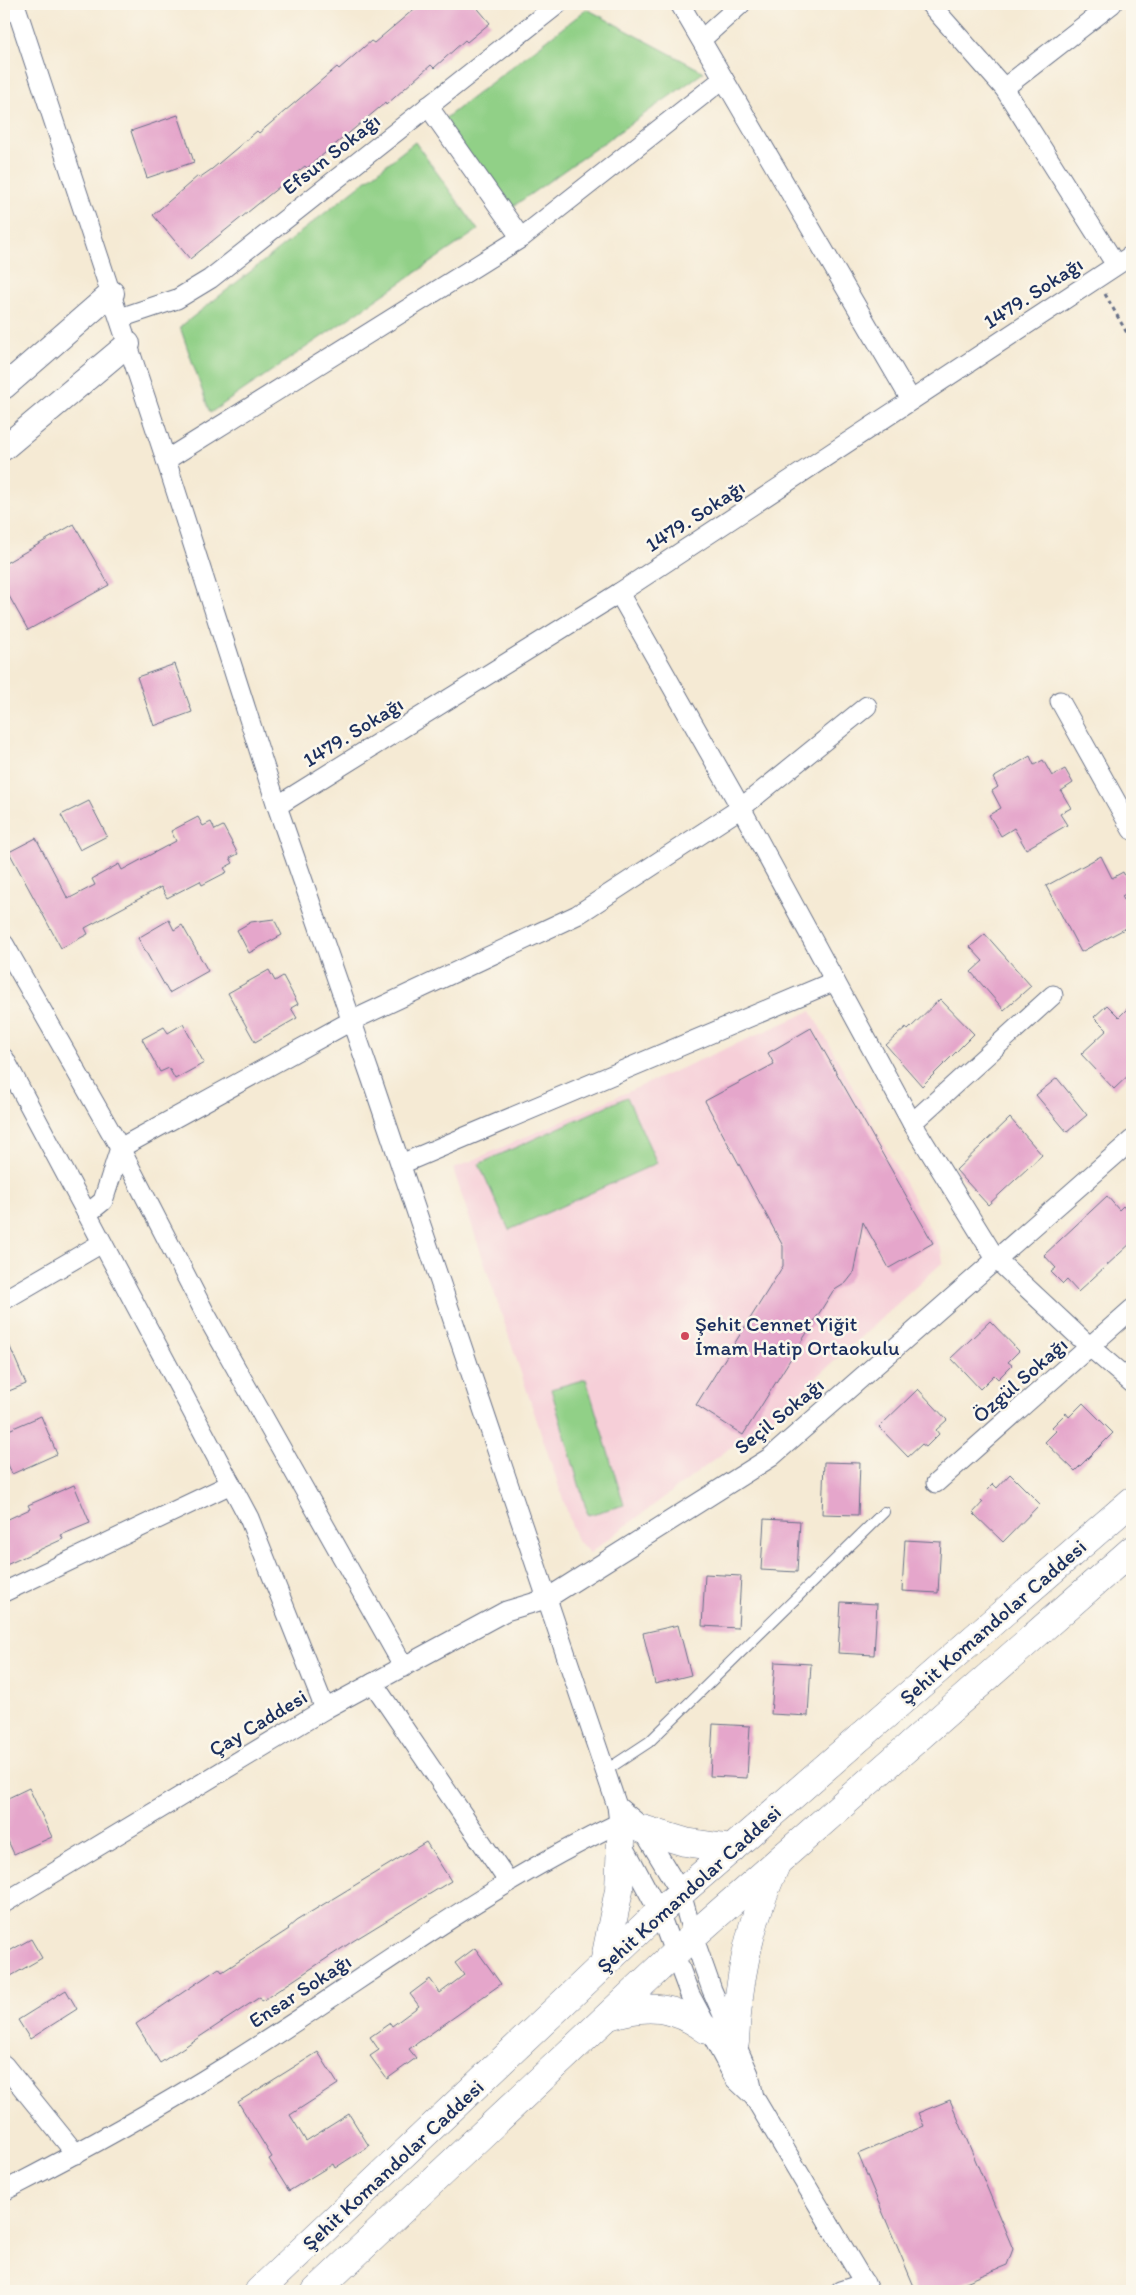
<svg xmlns="http://www.w3.org/2000/svg" width="1136" height="2295" viewBox="0 0 1136 2295" font-family="Itim,sans-serif">
<style>
.built{fill:#f6cfd8}
.green{fill:#91d087;stroke:#568072}
.building{fill:#e5a6cb}
.lines{fill:none;stroke-linecap:round;stroke-linejoin:round}
.service-casing{stroke:#677087;stroke-width:12}
.minor-casing{stroke:#677087;stroke-width:21}
.tertiary-casing{stroke:#677087;stroke-width:26}
.primary-casing{stroke:#677087;stroke-width:29}
.path{stroke:#677087;stroke-width:3;stroke-dasharray:4 4;stroke-linecap:butt}
.service{stroke:#fff;stroke-width:10}
.minor{stroke:#fff;stroke-width:19}
.tertiary{stroke:#fff;stroke-width:24}
.primary{stroke:#fff;stroke-width:28}
.poi-dot{fill:#d1495b;stroke:#fbf7ec;stroke-width:2}
.labels{text-anchor:middle;stroke-width:5;stroke-linejoin:round;paint-order:stroke}
.street-label{font-size:21px;fill:#1b2f5e;stroke:#fbf7ec}
.poi-label{font-size:21px;fill:#1b2f5e;stroke:#fbf7ec;text-anchor:start}
</style>
<rect width="100%" height="100%" fill="#fbf7ec"/>
<filter id="ink" filterUnits="userSpaceOnUse"><feTurbulence type="fractalNoise" baseFrequency=".02" numOctaves="2"/><feDisplacementMap in="SourceGraphic" scale="10" xChannelSelector="R" yChannelSelector="G"/><feConvolveMatrix kernelMatrix="1 2 1 2 8 2 1 2 1" color-interpolation-filters="sRGB"/></filter>
<filter id="wash" filterUnits="userSpaceOnUse"><feTurbulence type="fractalNoise" baseFrequency=".0096" numOctaves="4" result="noise"/><feDisplacementMap in="SourceGraphic" scale="20" xChannelSelector="R" yChannelSelector="G"/><feGaussianBlur stdDeviation="1.12" result="paint"/><feColorMatrix in="noise" values="0 0 0 0 0 0 0 0 0 0 0 0 0 0 0 0 0 1.4 0 .05"/><feComposite in="paint" operator="in"/></filter>
<g filter="url(#wash)">
<rect width="100%" height="100%" fill="#f5ead4"/>
<!-- built -->
<polygon class="built" points="811,1011 941,1249 943,1262 782,1409 590,1553 577,1541 453,1169"/>
<!-- green -->
<g class="green">
<polygon points="587,9 704,72 508,210 443,120"/>
<polygon points="415,142 478,230 210,413 180,327"/>
<polygon points="627,1097 657,1163 509,1230 479,1164"/>
<polygon points="586,1379 624,1505 588,1515 551,1389"/>
</g>
<g id="blocks">
<!-- building -->
<g class="building">
<polygon points="420,4 474,4 490,23 467,42 465,40 434,68 431,65 386,105 385,103 307,168 305,166 190,259 153,215 198,176 199,178 212,169 257,131 259,133 337,67 339,69 371,41 374,43"/>
<polygon points="178,115 194,162 147,178 131,131"/>
<polygon points="74,524 109,585 28,630 4,587 4,564"/>
<polygon points="175,664 192,712 154,726 137,677"/>
<polygon points="1030,756 1034,765 1043,760 1052,776 1065,769 1073,783 1061,791 1071,808 1060,814 1067,825 1026,849 1014,828 1001,836 989,815 1001,808 992,791 998,787 993,778"/>
<polygon points="89,801 107,836 80,850 61,815"/>
<polygon points="198,817 203,826 211,822 215,830 223,826 238,854 230,858 233,863 224,868 227,872 202,885 200,881 167,898 161,887 85,928 88,934 61,948 9,852 36,838 68,899 95,885 92,879 119,864 122,870 176,841 171,831"/>
<polygon points="1101,856 1112,878 1123,872 1132,890 1122,896 1132,916 1132,925 1081,952 1046,886"/>
<polygon points="274,919 282,935 249,953 237,930 251,922"/>
<polygon points="169,920 174,930 182,925 208,971 169,993 138,938"/>
<polygon points="985,934 1031,986 1004,1010 971,972 983,961 970,947"/>
<polygon points="269,970 275,981 283,976 298,1004 291,1008 297,1018 255,1042 228,993"/>
<polygon points="940,999 974,1034 922,1086 886,1045 906,1027 908,1030"/>
<polygon points="1132,1004 1132,1072 1114,1089 1081,1054 1107,1030 1094,1017 1107,1005 1119,1017"/>
<polygon points="183,1024 204,1063 175,1079 169,1068 160,1072 142,1039 164,1027 168,1033"/>
<polygon points="811,1028 933,1243 889,1268 863,1222 853,1274 846,1283 833,1291 743,1435 696,1405 783,1266 783,1246 705,1101 774,1064 768,1053"/>
<polygon points="1057,1078 1087,1115 1067,1132 1036,1095"/>
<polygon points="1010,1118 1042,1155 988,1205 956,1170"/>
<polygon points="1107,1196 1119,1210 1123,1206 1132,1216 1132,1242 1078,1292 1067,1280 1063,1284 1051,1272 1056,1268 1044,1255"/>
<polygon points="990,1321 1019,1351 1008,1362 1012,1365 998,1379 994,1375 980,1389 951,1358"/>
<polygon points="4,1333 26,1384 4,1393"/>
<polygon points="918,1389 947,1420 936,1430 939,1434 926,1447 922,1444 908,1457 879,1427"/>
<polygon points="1083,1403 1113,1433 1075,1471 1045,1442 1056,1431 1052,1427 1066,1413 1069,1417"/>
<polygon points="41,1416 57,1454 12,1474 4,1455 4,1432"/>
<polygon points="824,1462 860,1463 858,1515 822,1514"/>
<polygon points="1010,1474 1040,1504 1003,1542 973,1513 983,1502 979,1498 993,1484 997,1488"/>
<polygon points="74,1485 90,1523 61,1535 63,1539 4,1566 4,1521 30,1509 28,1505"/>
<polygon points="764,1519 800,1521 797,1572 761,1570"/>
<polygon points="905,1540 941,1542 938,1593 902,1591"/>
<polygon points="705,1574 741,1576 738,1628 702,1626"/>
<polygon points="841,1602 877,1604 874,1655 838,1653"/>
<polygon points="678,1625 691,1675 655,1684 643,1633"/>
<polygon points="775,1662 811,1664 808,1716 771,1714"/>
<polygon points="713,1724 750,1726 747,1778 710,1776"/>
<polygon points="29,1788 52,1837 14,1854 4,1832 4,1800"/>
<polygon points="426,1842 451,1881 353,1941 262,2001 260,1997 160,2063 136,2024 219,1968 222,1972 289,1929 288,1928 296,1921"/>
<polygon points="31,1939 42,1958 4,1980 4,1954"/>
<polygon points="475,1948 501,1984 409,2049 416,2058 387,2079 370,2056 379,2050 370,2037 390,2023 392,2026 419,2006 410,1994 430,1979 440,1993 464,1975 455,1963"/>
<polygon points="66,1990 77,2009 30,2039 18,2020"/>
<polygon points="318,2052 338,2084 290,2115 306,2141 349,2114 369,2146 335,2168 333,2164 289,2191 269,2159 272,2157 238,2102"/>
<polygon points="950,2100 1013,2249 1007,2265 944,2291 916,2291 858,2154 924,2126 918,2113"/>
</g>
</g>
</g>
<g filter="url(#ink)">
<use href="#blocks" fill-opacity="0" stroke="#677087" stroke-width="1"/>
<g class="lines">
<defs>
<polyline id="service" points="605,1771 649,1742 884,1512"/>
<g id="minor">
<polyline points="15,4 166,460 277,806 372,1080 617,1806 621,1841 659,1912 690,1995 735,2079 754,2097 869,2291"/>
<polyline points="680,4 911,400"/>
<polyline points="930,4 1004,88 1116,265"/>
<polyline points="702,39 741,4"/>
<polyline points="1004,88 1112,4"/>
<polyline points="428,106 521,238"/>
<polyline points="120,318 177,299 210,279 558,4"/>
<polyline points="166,460 521,238 723,79"/>
<polyline points="619,593 741,808 912,1123 996,1259 1090,1347 1132,1383"/>
<polyline points="1060,701 1132,830"/>
<polyline points="277,806 619,593 1132,255"/>
<polyline points="4,944 120,1148 205,1313 404,1667"/>
<polyline points="4,1058 249,1518 325,1709"/>
<polyline points="912,1123 1053,995"/>
<polyline points="401,1164 835,981"/>
<polyline points="87,1214 103,1201 120,1148 351,1021 577,915 741,808 867,706"/>
<polyline points="4,1300 102,1243"/>
<polyline points="936,1483 1132,1309"/>
<polyline points="4,1592 231,1484"/>
<polyline points="373,1683 508,1881"/>
<polyline points="617,1806 640,1825 681,1893 693,1936 712,1990 749,2074 754,2097"/>
<polyline points="4,1903 325,1709 506,1611 546,1599 771,1457 1132,1140"/>
<polyline points="4,2065 76,2154"/>
<path d="M4,2191c76,-39 151,-80 224,-126 130,-81 252,-176 391,-242"/>
<polyline points="840,2291 865,2283"/>
</g>
<g id="tertiary">
<polyline points="4,387 112,293"/>
<polyline points="4,448 128,344"/>
</g>
<g id="primary">
<polyline points="642,1829 685,1842 732,1849"/>
<polyline points="604,1964 619,1890 621,1841"/>
<path d="M609,2016c38,-13 66,-10 98,14"/>
<path d="M735,2042c3,-62 14,-119 40,-175"/>
<polyline points="259,2291 659,1912 1132,1501"/>
<polyline points="316,2291 693,1936 1132,1550"/>
</g>
</defs>
<!-- service casing -->
<use href="#service" class="service-casing"/>
<!-- minor casing -->
<use href="#minor" class="minor-casing"/>
<!-- tertiary casing -->
<use href="#tertiary" class="tertiary-casing"/>
<!-- primary casing -->
<use href="#primary" class="primary-casing"/>
<!-- path -->
<polyline class="path" points="1105,294 1132,342"/>
<!-- service -->
<use href="#service" class="service"/>
<!-- minor -->
<use href="#minor" class="minor"/>
<!-- tertiary -->
<use href="#tertiary" class="tertiary"/>
<!-- primary -->
<use href="#primary" class="primary"/>
</g>
</g>
<!-- markers -->
<circle class="poi-dot" cx="685" cy="1336" r="5"/>
<g class="labels">
<!-- street labels -->
<g class="street-label">
<text transform="translate(331 154) rotate(-38)" y="7">Efsun Sokağı</text>
<text transform="translate(1033 293) rotate(-33)" y="7">1479. Sokağı</text>
<text transform="translate(695 516) rotate(-33)" y="7">1479. Sokağı</text>
<text transform="translate(353 732) rotate(-32)" y="7">1479. Sokağı</text>
<text transform="translate(1020 1380) rotate(-41)" y="7">Özgül Sokağı</text>
<text transform="translate(779 1416) rotate(-39)" y="7">Seçil Sokağı</text>
<text transform="translate(993 1622) rotate(-41)" y="7">Şehit Komandolar Caddesi</text>
<text transform="translate(258 1723) rotate(-31)" y="7">Çay Caddesi</text>
<text transform="translate(689 1889) rotate(-42)" y="7">Şehit Komandolar Caddesi</text>
<text transform="translate(300 1991) rotate(-33)" y="7">Ensar Sokağı</text>
<text transform="translate(393 2165) rotate(-43)" y="7">Şehit Komandolar Caddesi</text>
</g>
<!-- poi labels -->
<g class="poi-label">
<text x="695" y="1331">Şehit Cennet Yiğit<tspan x="695" dy="24">İmam Hatip Ortaokulu</tspan></text>
</g>
</g>
<!-- margin -->
<rect width="1136" height="2295" fill="none" stroke="#fbf7ec" stroke-width="20"/>
</svg>
